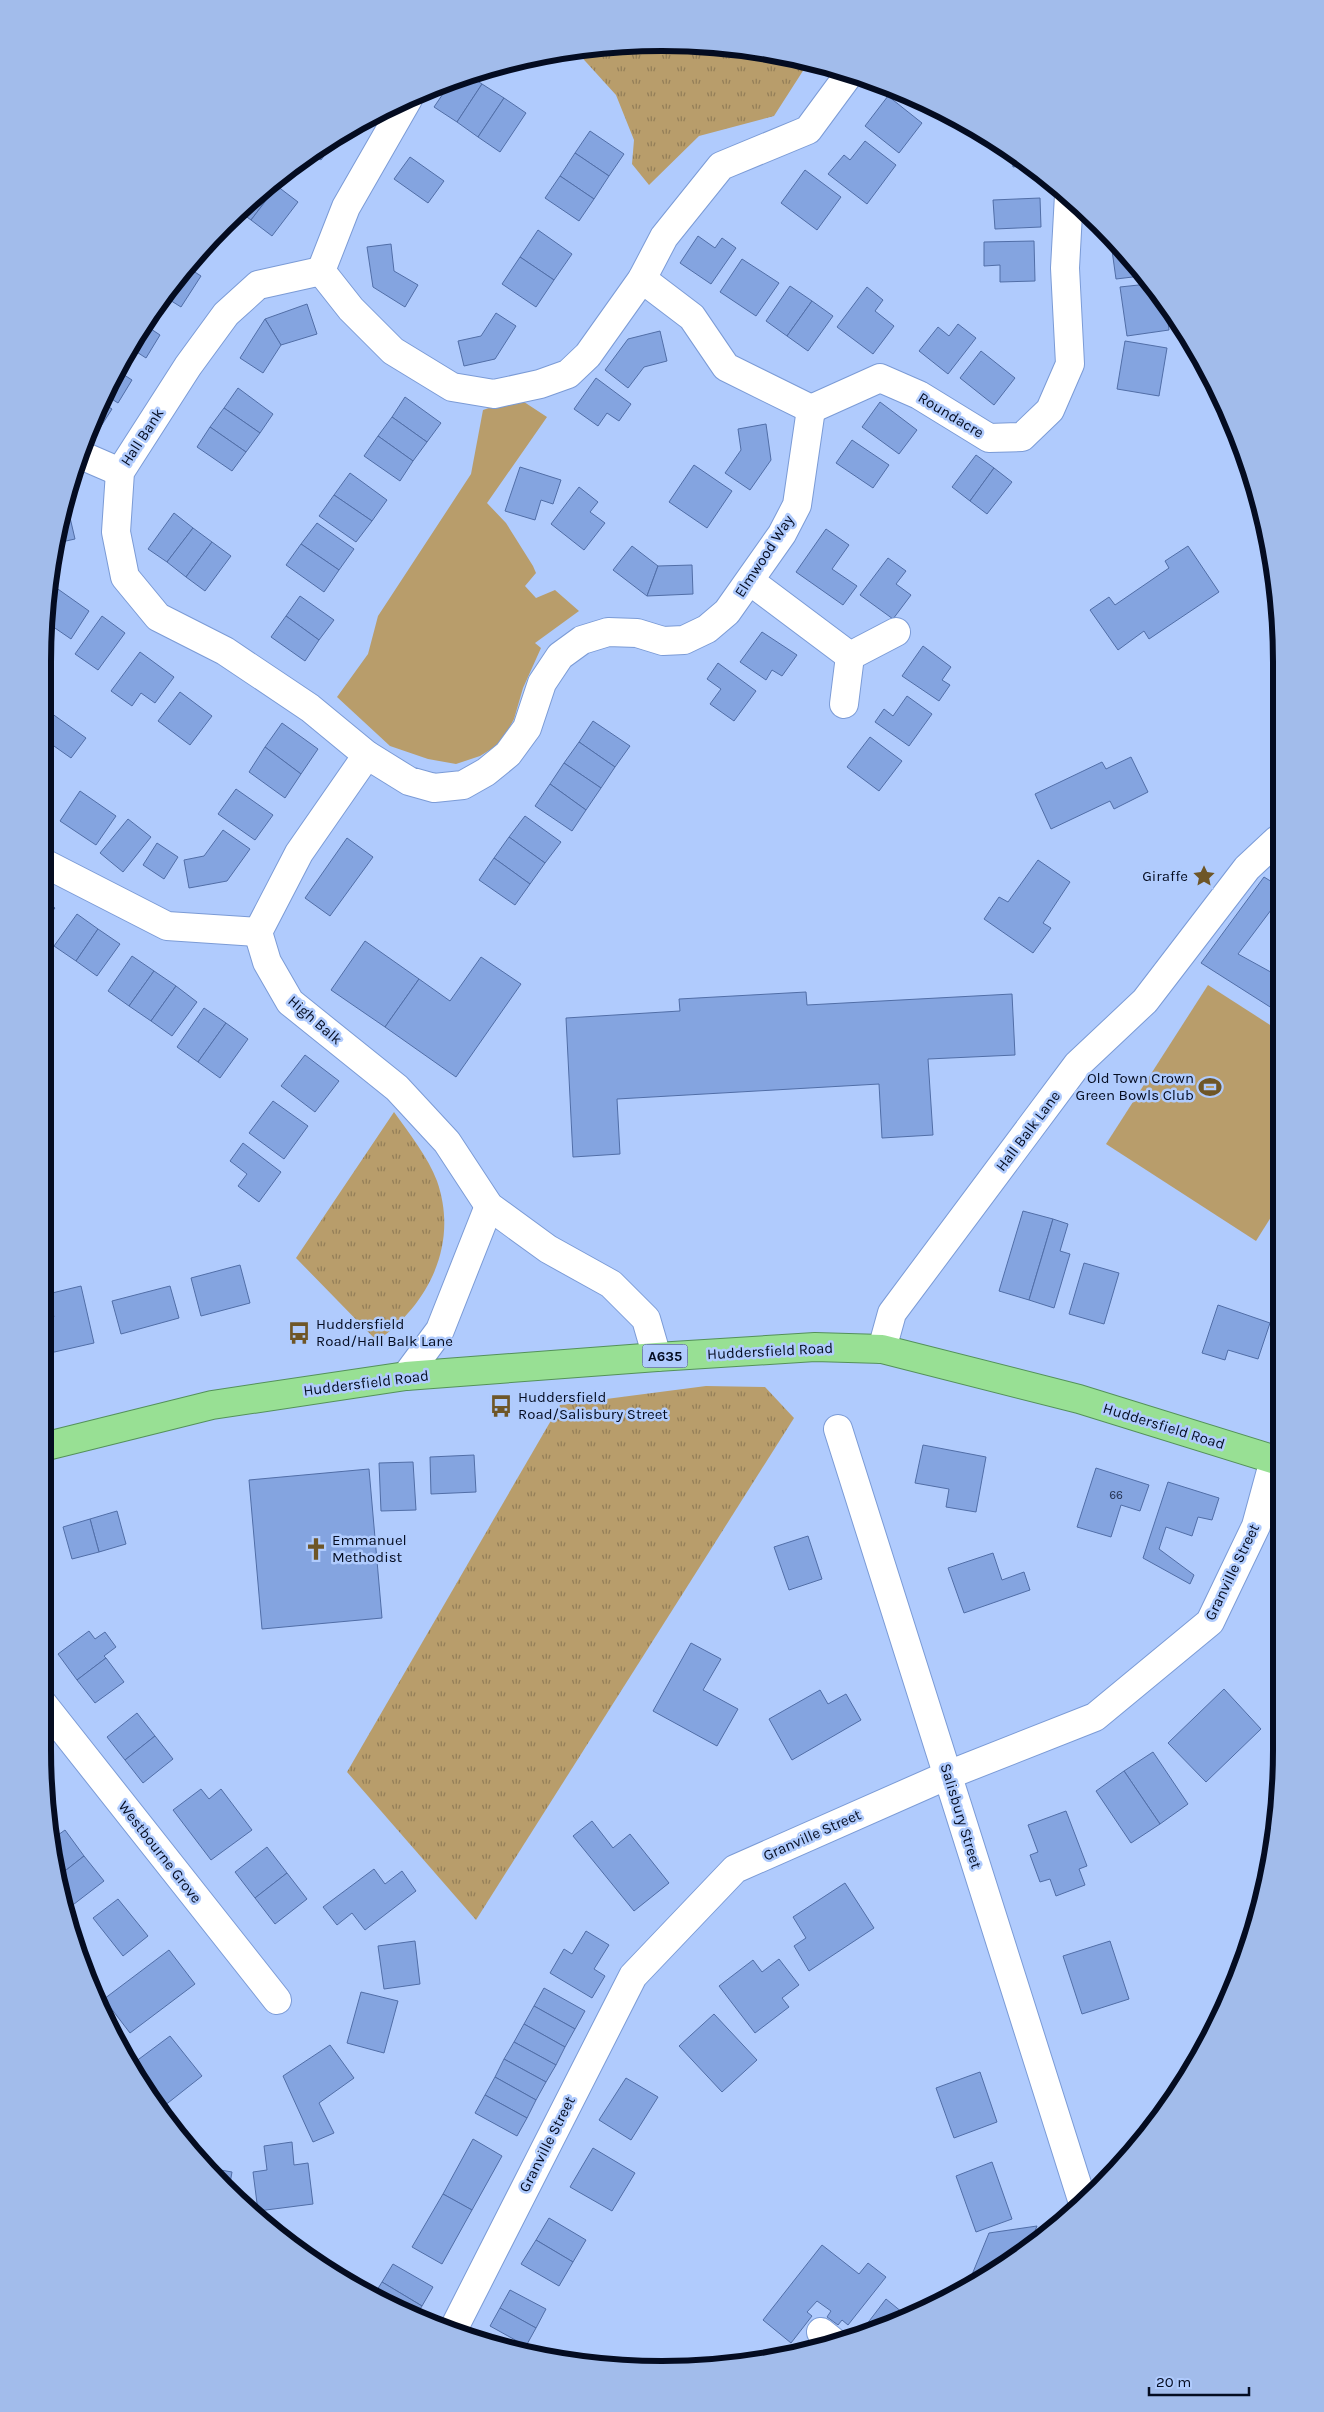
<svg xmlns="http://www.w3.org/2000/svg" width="1324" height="2412" viewBox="0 0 1324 2412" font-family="Karla,sans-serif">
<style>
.grass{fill:url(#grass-tufts)}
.park{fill:#b89d6b}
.building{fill:#84a4e0;stroke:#516ea7}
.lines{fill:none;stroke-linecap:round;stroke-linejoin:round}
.minor-casing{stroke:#7b9bd6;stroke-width:30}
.trunk-casing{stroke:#54915a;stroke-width:30}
.minor{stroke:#fff;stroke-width:28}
.trunk{stroke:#98e094;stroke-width:28}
.labels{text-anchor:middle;stroke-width:5;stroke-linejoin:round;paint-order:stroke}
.number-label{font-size:12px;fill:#243251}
.shield{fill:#b0cbfd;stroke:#384563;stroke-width:1}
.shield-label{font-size:14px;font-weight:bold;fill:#040c21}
.street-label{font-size:15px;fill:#040c21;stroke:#b0cbfd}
.poi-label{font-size:15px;fill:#040c21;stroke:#b0cbfd;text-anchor:start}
.rim{fill:none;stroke:#040c21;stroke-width:6}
</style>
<defs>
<pattern id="grass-tufts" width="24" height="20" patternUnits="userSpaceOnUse" patternTransform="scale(1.25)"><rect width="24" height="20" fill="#b89d6b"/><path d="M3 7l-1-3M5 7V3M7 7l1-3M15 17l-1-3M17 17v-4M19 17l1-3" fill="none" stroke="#937e58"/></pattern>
</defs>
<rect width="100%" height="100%" fill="#b0cbfd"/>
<!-- grass -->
<g class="grass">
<polygon points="621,44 743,48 808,63 774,116 699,136 649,185 632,164 634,140 616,95 576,51"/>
<path d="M394,1112c15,21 34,45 43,69 22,63 -8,123 -60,160l-81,-83z"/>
<polygon points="706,1386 765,1387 794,1418 476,1920 347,1772 560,1405"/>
</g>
<!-- park -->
<g class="park">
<polygon points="518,398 547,417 487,503 506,523 533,566 536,573 525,586 536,598 555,590 579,611 535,643 541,648 523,688 514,719 501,743 480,756 456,764 428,759 390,746 337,697 368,654 378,616 471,474 483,410"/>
<polygon points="1208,985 1278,1030 1278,1206 1256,1241 1106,1144"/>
</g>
<!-- building -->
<g class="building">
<polygon points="470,76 482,84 457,122 434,107 451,82"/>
<polygon points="482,84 504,98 478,137 457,122"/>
<polygon points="888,96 922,123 899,153 865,126"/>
<polygon points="504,98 526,113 500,152 478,137"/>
<polygon points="590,131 624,154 609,176 575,153"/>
<polygon points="337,138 321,160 312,154"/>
<polygon points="865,141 896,165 867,204 828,174 844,155 850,160"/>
<polygon points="575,153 609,176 594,199 560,176"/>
<polygon points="1012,154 1027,165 1013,167"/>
<polygon points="410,157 444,181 428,203 394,179"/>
<polygon points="805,170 841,197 817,230 781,203"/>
<polygon points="560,176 594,199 579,221 545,198"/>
<polygon points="272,183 277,186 251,220 240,212"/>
<polygon points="277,186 298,202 272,236 251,220"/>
<polygon points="1040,198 1041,227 995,229 993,200"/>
<polygon points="538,230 572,254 554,280 520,257"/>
<polygon points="698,236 715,248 722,238 736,248 711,284 680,263"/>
<polygon points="1034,241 1035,281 1000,282 1000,265 984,266 984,242"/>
<polygon points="1111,243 1141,276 1116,279"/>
<polygon points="391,244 394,271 418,285 405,307 373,287 367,247"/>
<polygon points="520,257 554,280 536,307 502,284"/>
<polygon points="742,259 779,283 756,316 720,292"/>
<polygon points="187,267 201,276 181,307 165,297"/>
<polygon points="1148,284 1166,305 1169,330 1127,336 1120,287"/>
<polygon points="790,286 812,301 787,336 766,321"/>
<polygon points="867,287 883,300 875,311 894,326 873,354 837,327"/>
<polygon points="812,301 833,316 808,351 787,336"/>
<polygon points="307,304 317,334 281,345 265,319"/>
<polygon points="496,313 516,326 495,359 464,366 458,341 481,336"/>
<polygon points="265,319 281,345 263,373 240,358"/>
<polygon points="958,324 976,338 948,374 919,351 938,327 949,336"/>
<polygon points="145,325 160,335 146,358 129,347"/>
<polygon points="660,331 667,361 644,367 628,388 605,370 628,339"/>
<polygon points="1125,341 1167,348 1159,396 1117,389"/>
<polygon points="981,351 1015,378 994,405 960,378"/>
<polygon points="118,371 132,380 118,403 107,396"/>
<polygon points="596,378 631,404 619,421 607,413 598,426 574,409"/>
<polygon points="238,388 273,414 260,433 224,408"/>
<polygon points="405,397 441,423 427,442 392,417"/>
<polygon points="880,402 917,430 899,454 862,427"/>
<polygon points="104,404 112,409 98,431 94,429"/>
<polygon points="224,408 260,433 246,452 210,427"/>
<polygon points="392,417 427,442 413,461 378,436"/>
<polygon points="766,424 771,460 750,490 725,473 741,450 738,429"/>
<polygon points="210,427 246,452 232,471 197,447"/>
<polygon points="378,436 413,461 400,481 364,456"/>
<polygon points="852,440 889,465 873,488 836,463"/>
<polygon points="976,455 994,468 970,501 952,487"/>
<polygon points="694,465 732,491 707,528 669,502"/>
<polygon points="520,467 561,480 553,504 541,500 535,520 505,511"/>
<polygon points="994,468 1012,482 987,514 970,501"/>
<polygon points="350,473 387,500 372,521 334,495"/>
<polygon points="579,487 598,502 590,512 605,523 584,550 551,524"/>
<polygon points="334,495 372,521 356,542 319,516"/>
<polygon points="63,506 68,509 75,539 57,543"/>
<polygon points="174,513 193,528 167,562 148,549"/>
<polygon points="317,523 354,549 339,570 301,544"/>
<polygon points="193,528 212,542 186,577 167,562"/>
<polygon points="826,529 849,545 832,569 857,586 843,605 796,572"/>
<polygon points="212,542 231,556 205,591 186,577"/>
<polygon points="301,544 339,570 324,592 286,565"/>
<polygon points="632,546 658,566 647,596 613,570"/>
<polygon points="1188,546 1219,592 1149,639 1144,631 1118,650 1090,610 1109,597 1115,605 1169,568 1165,561"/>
<polygon points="888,558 906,571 896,584 911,595 893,619 860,595"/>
<polygon points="692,565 693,594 647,596 658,566"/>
<polygon points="55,587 89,611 71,639 52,626 44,638 48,597"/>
<polygon points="300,596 334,620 319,640 286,616"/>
<polygon points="102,616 125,633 98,670 75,654"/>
<polygon points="286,616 319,640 305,661 271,637"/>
<polygon points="762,632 797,655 782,676 772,670 766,680 740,662"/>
<polygon points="923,646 951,667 942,680 950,685 939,701 902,676"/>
<polygon points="140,652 174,677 155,703 141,693 132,706 111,691"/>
<polygon points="718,663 756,691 734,721 710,704 721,689 707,679"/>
<polygon points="180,692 212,716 190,745 158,721"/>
<polygon points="907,696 932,714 909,746 875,722 884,709 893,716"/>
<polygon points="44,708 86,738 71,758 44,739"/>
<polygon points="593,721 630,746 615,767 579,742"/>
<polygon points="282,723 318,749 301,774 265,747"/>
<polygon points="870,737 902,761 879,791 847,767"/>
<polygon points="579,742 615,767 601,788 564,763"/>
<polygon points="265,747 301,774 285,798 249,772"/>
<polygon points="1131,757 1148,792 1114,809 1110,801 1051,829 1035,794 1102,762 1106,769"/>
<polygon points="564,763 601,788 586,810 550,784"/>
<polygon points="550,784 586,810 572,831 535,806"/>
<polygon points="236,789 273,815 255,840 218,814"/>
<polygon points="80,791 116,816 96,845 60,821"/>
<polygon points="525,816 561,842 545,863 509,837"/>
<polygon points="128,819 151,837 123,872 100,853"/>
<polygon points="223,830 250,849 227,881 189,888 184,860 204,856"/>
<polygon points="509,837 545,863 530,884 494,858"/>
<polygon points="347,838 373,857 330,916 305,898"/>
<polygon points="157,843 178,857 164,879 143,865"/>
<polygon points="494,858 530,884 515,905 479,880"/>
<polygon points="1038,860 1070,882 1043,923 1051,928 1033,953 984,919 999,897 1008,902"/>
<polygon points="1264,877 1277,885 1277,902 1238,954 1278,976 1278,1012 1201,963"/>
<polygon points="43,900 55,908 43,923"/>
<polygon points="77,914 98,929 76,961 54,946"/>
<polygon points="98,929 120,944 97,976 76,961"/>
<polygon points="365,941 419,979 385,1027 331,990"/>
<polygon points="132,956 154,971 129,1006 108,991"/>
<polygon points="481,957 521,984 456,1077 385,1027 419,979 450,1001"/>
<polygon points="154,971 176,986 151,1021 129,1006"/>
<polygon points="176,986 197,1002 172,1036 151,1021"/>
<polygon points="806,992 807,1005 1012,994 1015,1055 928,1059 933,1135 882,1138 879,1084 617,1099 620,1154 573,1157 566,1018 680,1011 679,999"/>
<polygon points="204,1008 226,1023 198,1062 177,1047"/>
<polygon points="226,1023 248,1039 220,1078 198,1062"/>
<polygon points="305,1055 339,1081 315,1112 281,1086"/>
<polygon points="273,1101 308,1126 284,1159 249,1133"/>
<polygon points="243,1143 281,1172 259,1202 238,1186 247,1174 230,1161"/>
<polygon points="1023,1211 1053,1219 1029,1300 999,1291"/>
<polygon points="1053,1219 1068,1224 1060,1251 1070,1254 1054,1308 1029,1300"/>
<polygon points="1084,1263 1119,1273 1104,1324 1069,1314"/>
<polygon points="240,1265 250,1303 201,1316 191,1278"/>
<polygon points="81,1286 94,1343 50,1353 43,1325 43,1320 54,1317 48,1294"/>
<polygon points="170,1286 179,1318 121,1334 112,1301"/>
<polygon points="1218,1305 1270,1323 1258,1359 1228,1350 1225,1360 1202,1353"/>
<polygon points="923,1445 986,1457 976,1512 946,1507 949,1489 915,1483"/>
<polygon points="474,1455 476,1492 431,1494 430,1457"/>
<polygon points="413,1462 416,1510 381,1511 379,1463"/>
<polygon points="1096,1468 1149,1485 1140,1511 1121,1505 1111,1537 1077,1527"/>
<polygon points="369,1469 382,1618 262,1629 249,1480"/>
<polygon points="1168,1482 1219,1498 1212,1520 1198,1517 1192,1536 1166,1527 1159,1549 1194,1575 1190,1584 1143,1558"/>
<polygon points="117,1511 126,1544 99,1552 90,1519"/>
<polygon points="90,1519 99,1552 72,1559 63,1527"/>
<polygon points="808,1536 822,1579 789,1590 774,1547"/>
<polygon points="993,1553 1002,1580 1024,1572 1030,1590 964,1613 948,1568"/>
<polygon points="89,1631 95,1639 105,1632 116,1647 104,1656 106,1658 77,1680 58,1654"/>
<polygon points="691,1643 721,1659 703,1690 738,1709 717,1746 653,1711"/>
<polygon points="106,1658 124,1682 95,1703 77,1680"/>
<polygon points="1224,1689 1261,1729 1206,1782 1168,1743"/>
<polygon points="820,1690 828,1704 846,1694 861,1720 792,1760 769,1719"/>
<polygon points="137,1713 155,1736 125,1760 107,1737"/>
<polygon points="155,1736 173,1759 143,1783 125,1760"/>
<polygon points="1153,1752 1188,1804 1160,1824 1124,1771"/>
<polygon points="1124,1771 1160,1824 1131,1843 1096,1791"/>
<polygon points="201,1789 209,1799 221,1789 252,1830 211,1860 173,1810"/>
<polygon points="1066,1811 1087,1866 1079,1869 1085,1885 1056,1896 1050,1879 1040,1882 1030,1855 1038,1852 1028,1825"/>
<polygon points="592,1821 613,1848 630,1834 669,1883 634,1911 573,1836"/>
<polygon points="65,1830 84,1856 56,1878 51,1840"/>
<polygon points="267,1847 287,1873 255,1898 235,1872"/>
<polygon points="84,1856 104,1881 65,1911 56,1878"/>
<polygon points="374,1869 385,1884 402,1871 416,1891 365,1930 352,1913 337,1925 323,1907"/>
<polygon points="287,1873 307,1899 275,1924 255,1898"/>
<polygon points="845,1883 874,1928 809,1971 794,1946 806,1938 793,1917"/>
<polygon points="118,1899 148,1936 123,1956 93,1918"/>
<polygon points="586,1931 609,1945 594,1969 605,1976 592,1998 550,1973 564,1949 572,1954"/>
<polygon points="415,1941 420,1984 384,1989 378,1946"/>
<polygon points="1110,1941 1129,1999 1082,2014 1063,1956"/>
<polygon points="169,1950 195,1984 130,2033 104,1999"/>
<polygon points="779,1959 799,1985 782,1998 789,2007 755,2033 719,1986 753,1960 762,1972"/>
<polygon points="544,1988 585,2011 575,2029 534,2006"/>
<polygon points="361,1992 398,2001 384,2053 347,2043"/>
<polygon points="534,2006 575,2029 565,2047 524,2024"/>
<polygon points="714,2014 757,2060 722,2092 679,2046"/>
<polygon points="524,2024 565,2047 556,2065 514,2042"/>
<polygon points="170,2036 202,2076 159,2110 134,2073 140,2068 135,2062"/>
<polygon points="514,2042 556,2065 546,2082 504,2059"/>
<polygon points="330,2045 354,2078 319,2103 334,2133 313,2142 283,2076"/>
<polygon points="504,2059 546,2082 536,2100 495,2077"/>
<polygon points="980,2072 997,2122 954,2138 936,2088"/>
<polygon points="495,2077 536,2100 527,2118 485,2095"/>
<polygon points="626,2078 658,2097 631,2140 599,2120"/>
<polygon points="485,2095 527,2118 517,2136 475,2113"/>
<polygon points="473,2139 502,2156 472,2210 443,2194"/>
<polygon points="292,2142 294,2165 308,2163 313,2204 258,2211 253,2172 267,2170 264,2146"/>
<polygon points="593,2148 635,2173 612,2211 570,2187"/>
<polygon points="992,2162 1012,2219 976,2232 956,2176"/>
<polygon points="209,2168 232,2172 229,2189"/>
<polygon points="443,2194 472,2210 442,2264 412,2247"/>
<polygon points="549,2218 586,2240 573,2262 536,2240"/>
<polygon points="1037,2226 1028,2248 1006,2265 973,2283 969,2282 989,2233"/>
<polygon points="536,2240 573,2262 559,2286 521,2264"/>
<polygon points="822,2245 859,2274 868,2263 886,2277 848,2325 842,2320 838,2325 827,2317 831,2311 817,2301 807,2312 812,2316 791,2343 763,2320"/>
<polygon points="393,2264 433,2287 422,2306 382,2282"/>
<polygon points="382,2282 422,2306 415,2317 374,2295"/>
<polygon points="510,2290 546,2309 536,2328 500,2308"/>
<polygon points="886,2299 908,2317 857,2337"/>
<polygon points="500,2308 536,2328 526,2346 490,2326"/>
</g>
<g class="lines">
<defs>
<g id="minor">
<polyline points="321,271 258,285 226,314 188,366 120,472 116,532 125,577 158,617 225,651 310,708 367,755 409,781 434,788 463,785 486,772 508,754 527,728 542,683 560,656 582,640 608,632 637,633 663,641 684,640 707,629 727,612 782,534 797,505 811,409"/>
<polyline points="321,271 351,309 393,351 452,387 494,394 540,384 568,374 588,355 642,279 664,237 721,166 808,130 850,73"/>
<polyline points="321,271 346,207 408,99"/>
<polyline points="642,279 692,317 726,367 811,409"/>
<polyline points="811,409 880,378 919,395 989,438 1022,437 1050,410 1070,364 1065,268 1069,195"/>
<polyline points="83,456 120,472"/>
<polyline points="750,581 850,656 896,632"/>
<polyline points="844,704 850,656"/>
<polyline points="367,755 299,853 258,932 267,962 290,1002 397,1088 447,1142 489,1206 548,1249 611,1284 646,1319 657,1357"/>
<polyline points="44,863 167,926 258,932"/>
<polyline points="882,1349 892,1313 1077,1065 1145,1001 1247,868 1277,840"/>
<polyline points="406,1376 440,1330 489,1206"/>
<polyline points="838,1429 1083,2203"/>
<polyline points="43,1704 277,2000"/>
<polyline points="452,2332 633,1976 735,1869 948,1775 1095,1717 1210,1622 1256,1526 1274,1460"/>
<polyline points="821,2332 836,2344"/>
</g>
<polyline id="trunk" points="43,1447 212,1405 406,1376 657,1357 815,1347 882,1349 1079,1399 1279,1461"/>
</defs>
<!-- minor casing -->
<use href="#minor" class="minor-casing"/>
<!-- trunk casing -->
<use href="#trunk" class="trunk-casing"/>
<!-- minor -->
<use href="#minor" class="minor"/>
<!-- trunk -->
<use href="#trunk" class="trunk"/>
</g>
<!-- icons -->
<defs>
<symbol id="sight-bare" viewBox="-9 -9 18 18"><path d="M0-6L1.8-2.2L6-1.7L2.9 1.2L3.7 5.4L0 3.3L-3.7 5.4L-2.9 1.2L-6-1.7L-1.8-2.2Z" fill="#6e5627" stroke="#b0cbfd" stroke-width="2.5" paint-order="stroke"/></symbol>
<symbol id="stadium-bare" viewBox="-9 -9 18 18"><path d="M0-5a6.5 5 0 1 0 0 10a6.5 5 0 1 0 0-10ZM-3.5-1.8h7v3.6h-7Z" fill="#6e5627" stroke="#b0cbfd" stroke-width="2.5" paint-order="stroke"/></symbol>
<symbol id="bus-bare" viewBox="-9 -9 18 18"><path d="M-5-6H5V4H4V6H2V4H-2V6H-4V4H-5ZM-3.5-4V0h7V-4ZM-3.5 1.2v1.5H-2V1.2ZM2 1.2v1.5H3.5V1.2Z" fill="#6e5627" stroke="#b0cbfd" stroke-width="2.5" paint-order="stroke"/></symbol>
<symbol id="church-bare" viewBox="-9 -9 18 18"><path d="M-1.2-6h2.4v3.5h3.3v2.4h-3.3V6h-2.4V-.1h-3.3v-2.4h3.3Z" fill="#6e5627" stroke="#b0cbfd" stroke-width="2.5" paint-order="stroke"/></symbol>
</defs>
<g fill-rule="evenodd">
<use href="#sight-bare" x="1188" y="860" width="32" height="32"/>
<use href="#stadium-bare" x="1194" y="1071" width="32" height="32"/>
<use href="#bus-bare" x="283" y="1317" width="32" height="32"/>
<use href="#bus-bare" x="485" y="1390" width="32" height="32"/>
<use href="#church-bare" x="300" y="1533" width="32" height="32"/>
</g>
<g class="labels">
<!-- number labels -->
<g class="number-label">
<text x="1116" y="1499">66</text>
</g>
<!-- shield labels -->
<rect class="shield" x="642.5" y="1344.5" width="45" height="23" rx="4"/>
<g class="shield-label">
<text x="665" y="1361">A635</text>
</g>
<!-- street labels -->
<g class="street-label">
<text transform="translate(951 415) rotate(31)" y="5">Roundacre</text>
<text transform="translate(142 437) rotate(-57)" y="5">Hall Bank</text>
<text transform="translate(764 556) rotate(-57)" y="5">Elmwood Way</text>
<text transform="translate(315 1020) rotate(41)" y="5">High Balk</text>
<text transform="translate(1028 1131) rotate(-53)" y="5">Hall Balk Lane</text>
<text transform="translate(770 1351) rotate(-3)" y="5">Huddersfield Road</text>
<text transform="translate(366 1383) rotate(-7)" y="5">Huddersfield Road</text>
<text transform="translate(1164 1426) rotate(17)" y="5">Huddersfield Road</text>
<text transform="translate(1232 1572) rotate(-64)" y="5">Granville Street</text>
<text transform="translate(961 1816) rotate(73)" y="5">Salisbury Street</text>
<text transform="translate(812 1835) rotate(-24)" y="5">Granville Street</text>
<text transform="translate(160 1852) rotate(52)" y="5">Westbourne Grove</text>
<text transform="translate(547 2144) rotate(-63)" y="5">Granville Street</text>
</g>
<!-- poi labels -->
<g class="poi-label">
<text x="1188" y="881" text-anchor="end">Giraffe</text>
<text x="1194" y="1083" text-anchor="end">Old Town Crown<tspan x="1194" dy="17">Green Bowls Club</tspan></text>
<text x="316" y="1329">Huddersfield<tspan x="316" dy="17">Road/Hall Balk Lane</tspan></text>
<text x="518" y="1402">Huddersfield<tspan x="518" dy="17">Road/Salisbury Street</tspan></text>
<text x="332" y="1545">Emmanuel<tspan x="332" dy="17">Methodist</tspan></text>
</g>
</g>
<!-- crop -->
<path d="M0 0H1324V2412H0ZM662 51H662A611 611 0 0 1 1273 662V1750A611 611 0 0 1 662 2361H662A611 611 0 0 1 51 1750V662A611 611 0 0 1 662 51Z" fill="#a2bceb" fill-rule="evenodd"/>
<path class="rim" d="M662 51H662A611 611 0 0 1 1273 662V1750A611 611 0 0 1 662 2361H662A611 611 0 0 1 51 1750V662A611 611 0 0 1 662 51Z"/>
<!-- scale -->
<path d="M1149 2387v8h100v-8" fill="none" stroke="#040c21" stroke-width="2.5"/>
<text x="1156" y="2387" font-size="15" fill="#040c21" stroke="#b0cbfd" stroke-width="4" paint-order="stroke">20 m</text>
</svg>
